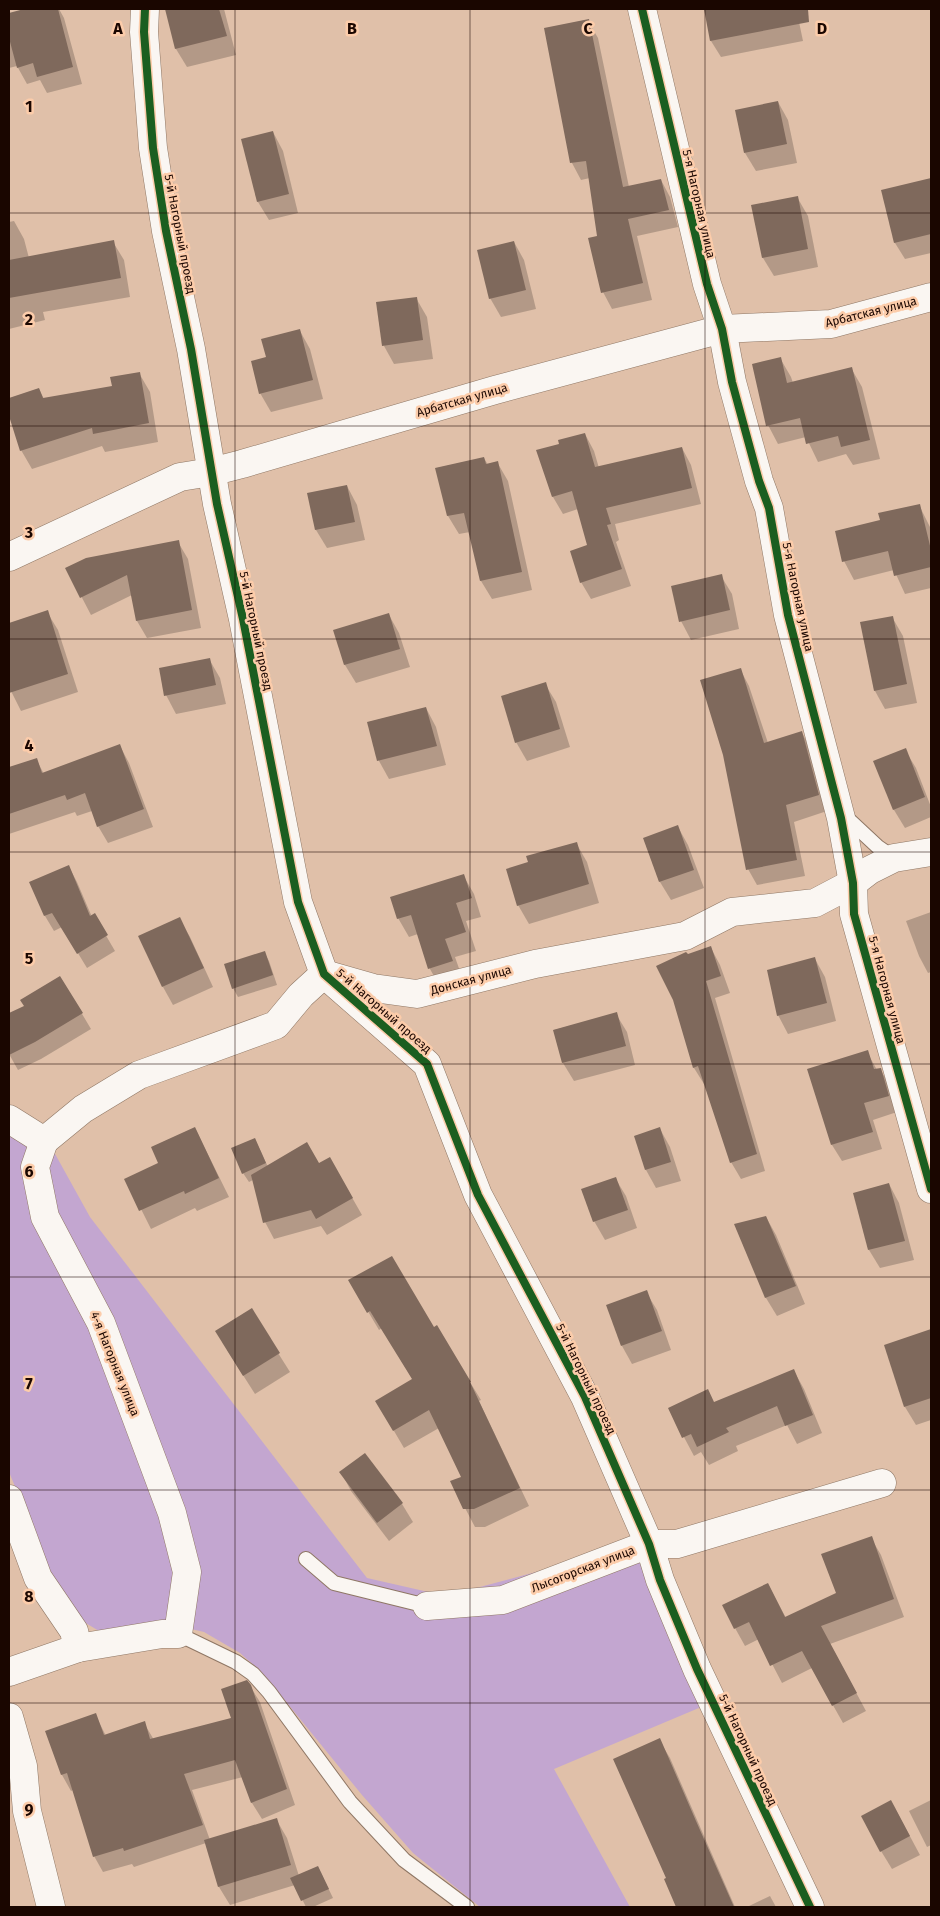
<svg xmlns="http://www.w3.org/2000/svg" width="940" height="1916" viewBox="0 0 940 1916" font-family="'Fira Sans',sans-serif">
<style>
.green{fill:#c3a6d0}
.shadow{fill:#0003}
.building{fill:#7f695c}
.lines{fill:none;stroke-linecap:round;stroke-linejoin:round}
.service-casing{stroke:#8f7765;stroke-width:16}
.minor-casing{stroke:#8f7765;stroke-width:29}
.service{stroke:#faf6f2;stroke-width:14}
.minor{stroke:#faf6f2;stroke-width:28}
.cycleway-casing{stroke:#fcccaa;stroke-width:11}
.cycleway{stroke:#1b5e20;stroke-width:8}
.grid{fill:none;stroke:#1a0600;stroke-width:1;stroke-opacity:0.55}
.labels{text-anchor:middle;stroke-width:5;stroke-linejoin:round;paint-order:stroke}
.street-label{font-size:12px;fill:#1a0600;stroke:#fcccaa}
.grid-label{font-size:16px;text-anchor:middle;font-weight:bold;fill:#1a0600;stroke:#fcccaa;stroke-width:5;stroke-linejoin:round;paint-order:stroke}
</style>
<rect width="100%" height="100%" fill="#e0c0a9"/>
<!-- green -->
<polygon class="green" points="9,1130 54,1152 90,1217 367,1578 446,1596 618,1550 641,1560 706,1705 554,1769 630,1907 480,1907 413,1853 362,1795 274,1687 258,1669 240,1653 204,1632 174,1625 99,1631 84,1622 49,1573 36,1537 9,1472"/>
<!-- shadow -->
<g class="shadow">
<polygon points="29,9 59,9 64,18 82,84 47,93 40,80 27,84 17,66 9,68 9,14"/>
<polygon points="166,9 224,9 236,55 187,67 176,49"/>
<polygon points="705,9 793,9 798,17 803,41 721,57 711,41"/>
<polygon points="588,21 598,38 629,187 661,180 670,197 678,227 637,236 652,300 612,309 603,292 599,237 590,178 581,180 572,163 545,29"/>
<polygon points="778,102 788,120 797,163 756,171 745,153"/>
<polygon points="273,132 283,151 298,213 269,220 258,202 243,140"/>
<polygon points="931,180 931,253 905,259 895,243 883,191"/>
<polygon points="797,197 808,216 818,267 774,276 763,258 753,206"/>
<polygon points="14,221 24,239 29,258 113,242 124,260 130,297 43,312 45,320 9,329 9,222"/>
<polygon points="514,242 524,260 536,309 501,317 490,298"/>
<polygon points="416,298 427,317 433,359 394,364 384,346"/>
<polygon points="300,331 310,349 323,399 271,412 260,393"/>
<polygon points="780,358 791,377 793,383 851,368 862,387 880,459 853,465 846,454 818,462 806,437 778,444 768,425"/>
<polygon points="139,373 150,392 158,442 105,452 102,446 32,469 21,450 9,412 9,399 39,389 44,399 113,387"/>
<polygon points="585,434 594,451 599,468 682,448 691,465 701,504 615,524 619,540 616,542 631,586 591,599 581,582 589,546 578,509 563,514 553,497 561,445"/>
<polygon points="484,458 488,465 497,462 508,481 532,590 492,599 481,581 470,532 459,534 448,516 437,468"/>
<polygon points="347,486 357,505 365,540 327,548 316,530 309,494"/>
<polygon points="919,505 931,529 931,588 905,594 894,570 854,580 844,561 881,521"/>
<polygon points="178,542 188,559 201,628 147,638 137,621 132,595 91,615 67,569"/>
<polygon points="721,576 732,594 739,629 691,640 681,621"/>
<polygon points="47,612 58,630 78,692 21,711 9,687 9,624"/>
<polygon points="389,615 399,633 410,667 356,683 345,665 335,631"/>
<polygon points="892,617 903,636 917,703 885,709 875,691"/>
<polygon points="209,659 220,678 226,704 176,714 166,695"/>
<polygon points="740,669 749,686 768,743 802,733 811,749 827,811 794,822 805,876 757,885 748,869"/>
<polygon points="545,684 556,702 570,747 527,761 516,742"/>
<polygon points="426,708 436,727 446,765 389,779 379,761 369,722"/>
<polygon points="120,746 129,763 153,827 108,843 98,826 92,811 77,816 75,812 9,834 9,768 36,759 44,774"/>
<polygon points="905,750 916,768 931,807 931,817 905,828 894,810 875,762"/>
<polygon points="678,827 688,845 704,888 671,900 660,882 644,839"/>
<polygon points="576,843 587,862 599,903 529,924 518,905 529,863"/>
<polygon points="69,867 77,882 92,917 94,915 115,951 87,968 62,927 54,931 45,916 31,883"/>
<polygon points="463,875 474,894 481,917 466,921 476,951 455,957 463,980 440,987 430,969 418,934 409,937 398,918"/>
<polygon points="931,912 931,972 928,973 919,956 906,921"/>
<polygon points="179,918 190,937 213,987 173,1005 163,987"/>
<polygon points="711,948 720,965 730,993 715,998 765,1171 741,1179 731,1162 705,1084 704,1084 694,1068 674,999 688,956"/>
<polygon points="264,952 269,961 277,985 238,997 233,988"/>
<polygon points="815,959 825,977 836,1021 788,1034 778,1015"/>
<polygon points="60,977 91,1029 41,1059 18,1070 9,1054 9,1015 25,1007"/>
<polygon points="616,1014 627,1032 635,1065 574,1081 563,1063 554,1030"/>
<polygon points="867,1052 877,1070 880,1069 890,1086 897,1112 873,1120 882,1149 842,1161 832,1145"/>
<polygon points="195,1128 229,1197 197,1211 195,1208 151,1229 126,1179 160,1164"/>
<polygon points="660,1129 670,1147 681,1181 656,1188 646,1170 635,1136"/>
<polygon points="255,1139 268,1167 319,1165 330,1159 362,1215 327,1235 321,1226 274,1239 265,1222 253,1180 249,1182 243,1173"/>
<polygon points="615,1178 626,1196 637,1228 605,1240 594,1221"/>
<polygon points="889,1184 899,1203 914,1260 880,1268 869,1250"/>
<polygon points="766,1217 776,1235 805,1304 777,1316 766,1298 735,1225"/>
<polygon points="350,1281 434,1329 436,1327 481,1400 479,1401 529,1506 485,1527 475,1527 465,1508 462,1477 439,1428 404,1448 377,1402 413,1380 382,1328 379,1330"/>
<polygon points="646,1292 657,1310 671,1350 632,1364 622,1346"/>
<polygon points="251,1310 290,1372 255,1394 227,1350"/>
<polygon points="928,1332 931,1336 931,1420 916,1425 905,1407"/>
<polygon points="794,1371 804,1389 822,1433 797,1444 787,1425 736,1446 738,1451 709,1465 701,1452 694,1456 669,1409 714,1403"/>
<polygon points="365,1455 402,1504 413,1522 389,1541 351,1491 341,1472"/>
<polygon points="871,1538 881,1555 904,1617 830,1644 866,1711 843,1723 812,1668 782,1683 759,1639 745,1646 735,1628 768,1584 786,1618 837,1594"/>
<polygon points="250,1686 260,1702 295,1805 262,1819 252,1803 243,1777 192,1790 210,1840 276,1819 287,1838 299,1876 318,1867 333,1898 313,1907 306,1907 295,1885 230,1905 219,1887 206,1843 134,1867 132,1864 103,1872 94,1856 73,1790 71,1791 62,1775 47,1732 95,1714 106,1736 144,1723 154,1740 233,1719"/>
<polygon points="659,1740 670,1758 735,1907 681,1907 675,1897"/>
<polygon points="931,1800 931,1845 927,1847 909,1811"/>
<polygon points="891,1801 920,1855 892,1869 881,1851"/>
<polygon points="770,1896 776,1907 747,1907"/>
</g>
<!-- building -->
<g class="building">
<polygon points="24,9 58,9 73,67 37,77 33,63 17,68 9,38 9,13"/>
<polygon points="165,9 219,9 227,36 175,49"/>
<polygon points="704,9 808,9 809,22 710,41"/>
<polygon points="589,19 623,187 661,179 669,210 628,219 643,283 601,293 588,238 597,236 586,161 570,163 544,28"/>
<polygon points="778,101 787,144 744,153 735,110"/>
<polygon points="273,131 289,194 257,202 241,139"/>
<polygon points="931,178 931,234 894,243 881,190"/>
<polygon points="798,196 808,249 762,258 751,205"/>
<polygon points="114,240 121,278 9,298 9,260"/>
<polygon points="514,241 526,290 489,299 477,250"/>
<polygon points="417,297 423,340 382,346 376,302"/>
<polygon points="300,329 313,380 259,394 251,361 266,357 261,339"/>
<polygon points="781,357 787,383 852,367 870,440 841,447 838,436 806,444 800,418 766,426 752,364"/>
<polygon points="140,372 149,423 93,434 92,428 20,451 9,416 9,398 39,388 43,398 112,386 110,377"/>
<polygon points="585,433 595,467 682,447 692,488 606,508 611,524 607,525 622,569 580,583 570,551 587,545 572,491 552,497 536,450 559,444 558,440"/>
<polygon points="484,457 486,464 498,461 522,572 480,581 464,513 447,516 435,468"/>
<polygon points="347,485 355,522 315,530 307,493"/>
<polygon points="920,504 931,550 931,567 894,576 888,551 842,562 835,531 880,520 878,513"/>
<polygon points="179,540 192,610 136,621 127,575 80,598 65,568 86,558"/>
<polygon points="722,574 730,610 679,622 671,586"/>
<polygon points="48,610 68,674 9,693 9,623"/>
<polygon points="389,613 400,649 344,665 333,630"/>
<polygon points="893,616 907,684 874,691 860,622"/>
<polygon points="210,658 216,685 164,696 159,668"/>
<polygon points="741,668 764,743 802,731 819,795 786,805 797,860 746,870 723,755 700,680"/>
<polygon points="546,682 560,729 515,743 501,696"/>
<polygon points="426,707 437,746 377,761 367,722"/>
<polygon points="120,744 144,809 97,827 85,793 67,800 65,795 9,814 9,767 37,758 42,773"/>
<polygon points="906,748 925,797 893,810 873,761"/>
<polygon points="678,825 694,870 659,882 643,838"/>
<polygon points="577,842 589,884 517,906 506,869 528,862 526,856"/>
<polygon points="69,865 90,916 95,913 108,935 77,954 52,913 44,916 29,882"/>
<polygon points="464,874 472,898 456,903 466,932 445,939 453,961 428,969 411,915 397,919 390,897"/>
<polygon points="180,917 204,968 162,987 138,936"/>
<polygon points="711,946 721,976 706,981 757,1154 730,1163 698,1066 693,1068 673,1000 656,966 686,952 688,954"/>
<polygon points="265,951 273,975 232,989 224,964"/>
<polygon points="815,957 827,1003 777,1016 767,970"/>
<polygon points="60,976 83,1013 35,1042 9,1055 9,1013 24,1006 20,1000"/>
<polygon points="617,1012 626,1046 562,1063 553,1030"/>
<polygon points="868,1050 874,1069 881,1068 889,1096 864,1103 873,1132 831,1145 807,1069"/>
<polygon points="195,1127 219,1178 185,1194 184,1191 139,1211 124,1179 158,1163 151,1147"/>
<polygon points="660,1127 671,1162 645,1170 634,1136"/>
<polygon points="255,1138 266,1163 242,1174 231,1148"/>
<polygon points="307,1142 319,1163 330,1157 353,1198 316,1219 311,1210 263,1223 251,1175"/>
<polygon points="616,1177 628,1210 593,1222 581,1189"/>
<polygon points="889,1183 905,1241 868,1250 853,1193"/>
<polygon points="766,1216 796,1286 765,1298 734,1224"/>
<polygon points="392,1256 434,1327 437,1325 471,1382 470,1382 520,1488 474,1509 463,1509 450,1481 461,1477 429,1410 393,1431 375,1401 412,1379 370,1311 367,1313 348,1280"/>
<polygon points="647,1290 662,1331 621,1346 606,1305"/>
<polygon points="252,1308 280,1353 243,1376 215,1331"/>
<polygon points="931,1329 931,1398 904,1407 884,1345"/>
<polygon points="794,1369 813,1415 785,1426 777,1406 726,1428 729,1432 697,1447 691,1434 682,1438 668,1408 708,1389 714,1402"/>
<polygon points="365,1453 403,1503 377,1523 339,1472"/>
<polygon points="872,1536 894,1599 821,1626 857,1693 832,1706 802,1651 770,1666 749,1622 734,1629 722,1605 768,1583 785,1617 836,1593 821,1554"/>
<polygon points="247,1680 251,1685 287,1789 251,1803 235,1760 184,1774 203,1825 124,1851 123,1848 93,1857 67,1773 61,1775 45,1731 96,1713 104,1735 145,1721 150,1739 231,1718 221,1689"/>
<polygon points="660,1738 696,1821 734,1907 676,1907 664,1879 666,1878 613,1759"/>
<polygon points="891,1800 910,1836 880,1852 861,1816"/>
<polygon points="277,1818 291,1865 218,1887 204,1840"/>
<polygon points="318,1866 329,1889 301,1901 290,1878"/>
</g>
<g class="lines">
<defs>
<g id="service">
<polyline points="841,818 848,819 878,847 894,858"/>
<polyline points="306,1559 334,1583 427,1606"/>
<polyline points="178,1634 236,1662 253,1674 269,1692 350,1802 404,1860 467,1907"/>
</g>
<g id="minor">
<polyline points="145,9 144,32 153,148 166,231 191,349 217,504 243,619 298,902 324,974 427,1064 478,1195 585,1397 649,1544 660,1580 697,1669 810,1907"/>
<polyline points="642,9 707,284 722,329 732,382 759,481 769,508 788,615 841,818 853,883 854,914 931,1189"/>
<polyline points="9,557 180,477 211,472 242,464 495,390 722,329 831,324 931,297"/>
<polyline points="9,1119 44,1141"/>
<polyline points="44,1141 83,1109 139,1075 276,1025 301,995 324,974 373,988 417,994 535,964 685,936 732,912 815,903 853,883 870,870 894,858 931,852"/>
<polyline points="9,1499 38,1578 74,1631 78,1648"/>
<polyline points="427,1606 503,1600 649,1544 677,1544 882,1483"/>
<polyline points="9,1672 78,1648 162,1634 178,1634 187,1572 172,1513 101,1323 45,1217 35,1167 44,1141"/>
<polyline points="9,1717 23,1766 27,1811 51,1907"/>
</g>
</defs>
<!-- service casing -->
<use href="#service" class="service-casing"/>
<!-- minor casing -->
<use href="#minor" class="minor-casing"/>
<!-- service -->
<use href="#service" class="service"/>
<!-- minor -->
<use href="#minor" class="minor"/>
<defs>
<g id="cycleway">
<polyline points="145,9 144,32 153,148 166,231 191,349 217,504 243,619 298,902 324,974 427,1064 478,1195 585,1397 649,1544 660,1580 697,1669 810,1907"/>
<polyline points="642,9 707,284 722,329 732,382 759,481 769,508 788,615 841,818 853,883 854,914 931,1189"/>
</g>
</defs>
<!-- cycleway casing -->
<use href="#cycleway" class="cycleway-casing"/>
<!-- cycleway -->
<use href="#cycleway" class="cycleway"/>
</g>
<!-- grid -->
<path class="grid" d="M235,9v1898M470,9v1898M705,9v1898M9,213h922M9,426h922M9,639h922M9,852h922M9,1064h922M9,1277h922M9,1490h922M9,1703h922"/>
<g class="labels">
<!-- street labels -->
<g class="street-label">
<text transform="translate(699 204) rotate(77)" y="4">5-я Нагорная улица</text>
<text transform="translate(180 234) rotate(79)" y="4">5-й Нагорный проезд</text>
<text transform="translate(871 312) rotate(-14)" y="4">Арбатская улица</text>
<text transform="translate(462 400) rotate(-16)" y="4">Арбатская улица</text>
<text transform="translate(798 597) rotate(78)" y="4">5-я Нагорная улица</text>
<text transform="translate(256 631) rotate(78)" y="4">5-й Нагорный проезд</text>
<text transform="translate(471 980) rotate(-15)" y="4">Донская улица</text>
<text transform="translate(887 990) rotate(75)" y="4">5-я Нагорная улица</text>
<text transform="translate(384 1011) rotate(41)" y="4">5-й Нагорный проезд</text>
<text transform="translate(115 1364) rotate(68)" y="4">4-я Нагорная улица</text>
<text transform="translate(586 1379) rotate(64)" y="4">5-й Нагорный проезд</text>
<text transform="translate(583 1569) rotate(-21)" y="4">Лысогорская улица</text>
<text transform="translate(748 1750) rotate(65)" y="4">5-й Нагорный проезд</text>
</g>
</g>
<g class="grid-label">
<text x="118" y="34">A</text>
<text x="352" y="34">B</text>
<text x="588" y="34">C</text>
<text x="822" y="34">D</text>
<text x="29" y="112">1</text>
<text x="29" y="325">2</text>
<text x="29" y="538">3</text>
<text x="29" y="751">4</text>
<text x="29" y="964">5</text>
<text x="29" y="1177">6</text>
<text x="29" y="1389">7</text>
<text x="29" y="1602">8</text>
<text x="29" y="1815">9</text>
</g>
<!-- border -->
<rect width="940" height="1916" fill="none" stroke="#1a0600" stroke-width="20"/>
</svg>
